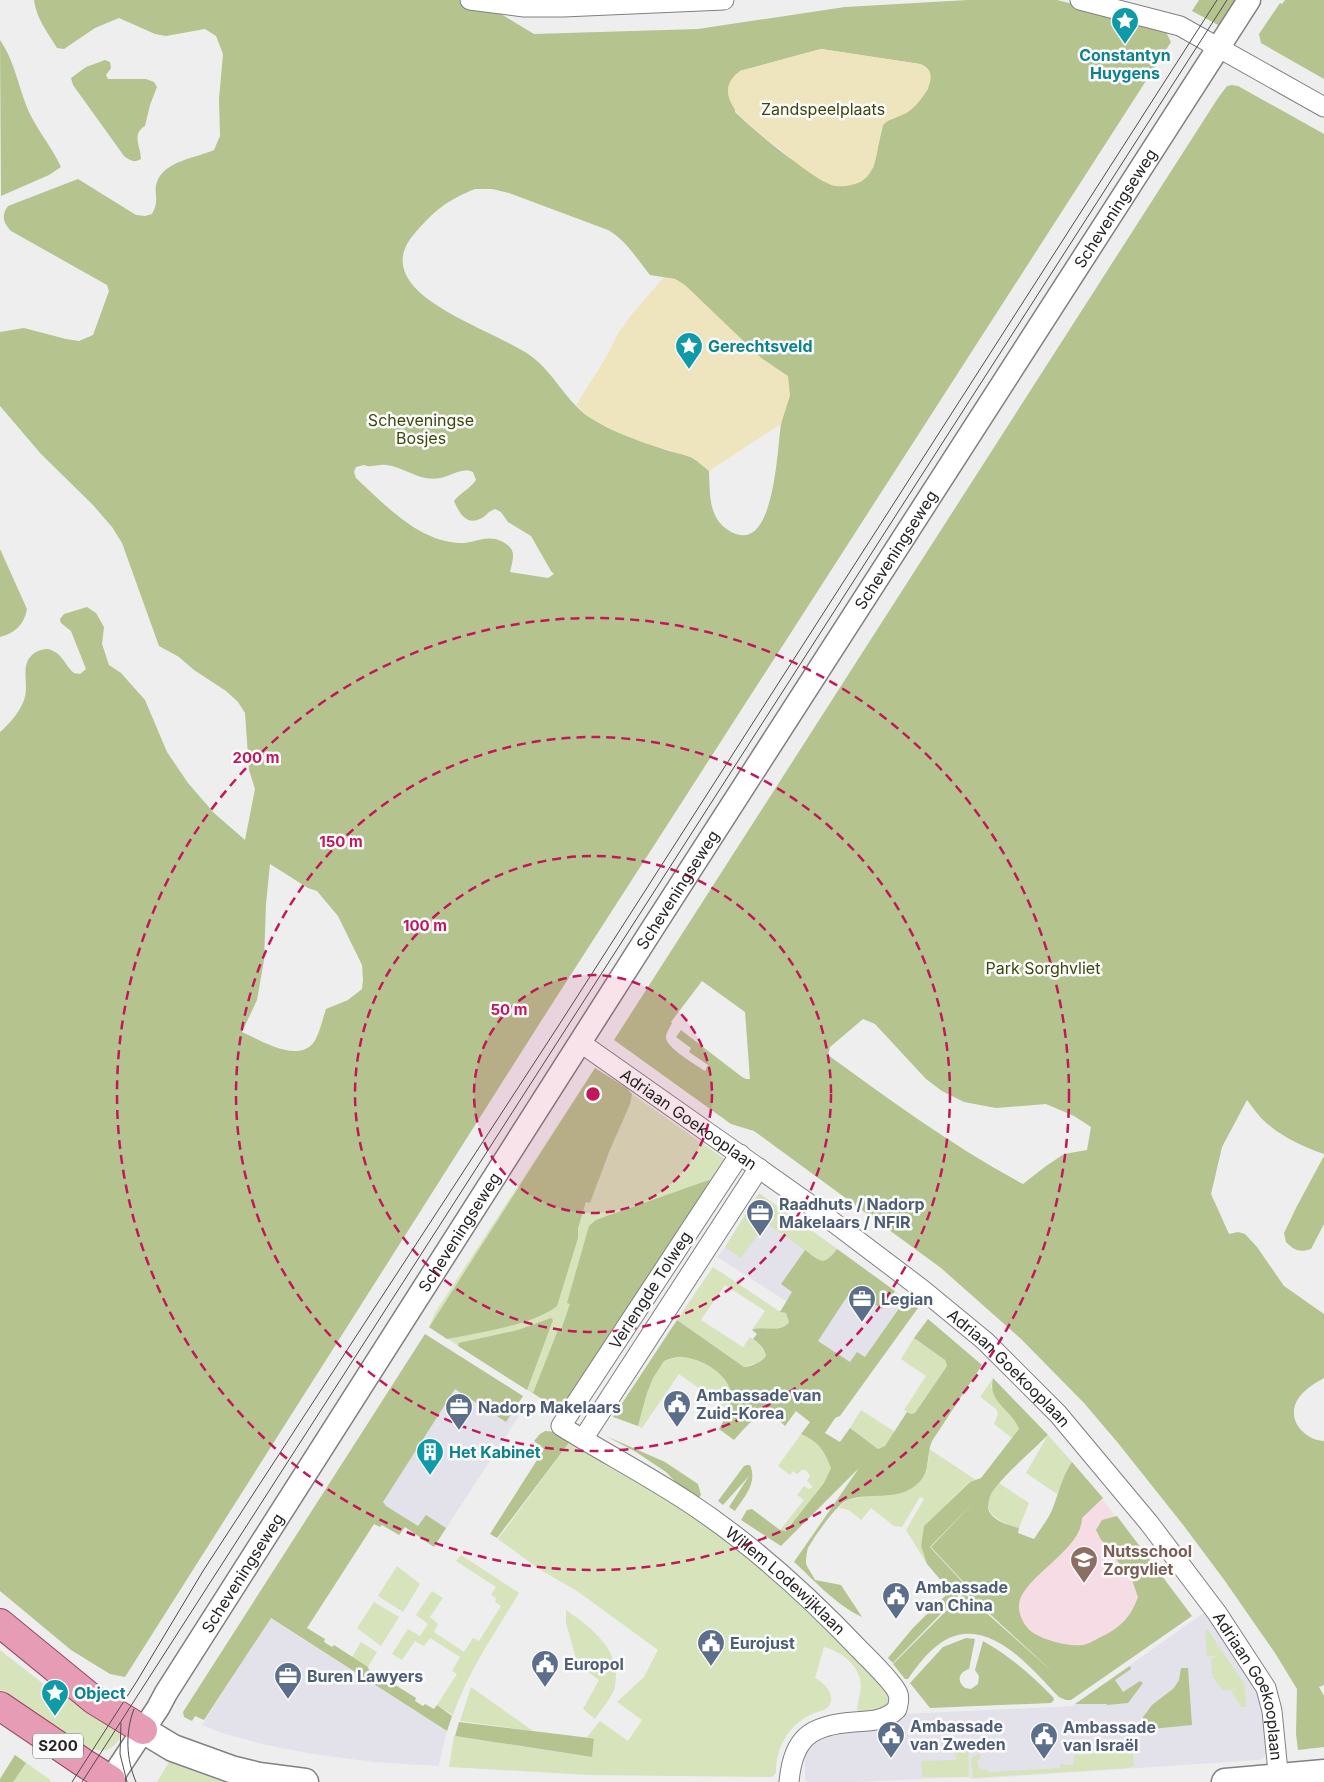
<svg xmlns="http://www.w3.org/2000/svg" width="1324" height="1782" viewBox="0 0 1324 1782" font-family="Inter,sans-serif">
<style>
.built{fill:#e3e2eb}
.education{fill:#f6dce5}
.green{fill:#d7e3bb}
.forest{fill:#b5c38e;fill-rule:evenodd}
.sand{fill:#eee5bf}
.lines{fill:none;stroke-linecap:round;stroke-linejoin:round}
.minor-casing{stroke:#808081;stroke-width:21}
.tertiary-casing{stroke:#808081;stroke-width:25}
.secondary-casing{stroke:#808081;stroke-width:29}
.primary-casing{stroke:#984762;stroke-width:30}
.minor{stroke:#fff;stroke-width:19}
.tertiary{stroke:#fff;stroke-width:22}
.secondary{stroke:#fff;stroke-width:26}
.primary{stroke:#e79cb5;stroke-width:28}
.tram{stroke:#4d4d4e;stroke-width:1}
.ring{fill:none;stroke:#c2185b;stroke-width:2.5;stroke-dasharray:9 6}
.labels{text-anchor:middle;stroke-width:5;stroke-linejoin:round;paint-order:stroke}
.shield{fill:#fbfbfc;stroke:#646465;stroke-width:1}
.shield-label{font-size:15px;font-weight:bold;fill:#242424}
.culture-label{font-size:16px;font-weight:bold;fill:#0d838f;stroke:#fbfbfc;text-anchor:start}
.park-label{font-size:16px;fill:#3c470a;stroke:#fbfbfc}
.street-label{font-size:16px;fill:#242424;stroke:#fbfbfc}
.service-label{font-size:16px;font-weight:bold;fill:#4e5e75;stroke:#fbfbfc;text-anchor:start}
.education-label{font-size:16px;font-weight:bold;fill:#785e54;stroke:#fbfbfc;text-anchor:start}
.centre{fill:#c2185b;stroke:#fbfbfc;stroke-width:2.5}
.ring-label{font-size:15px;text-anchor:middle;font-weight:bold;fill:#c2185b;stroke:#fbfbfc;stroke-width:5;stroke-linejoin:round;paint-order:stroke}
</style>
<rect width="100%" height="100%" fill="#eeeeef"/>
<!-- built -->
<g class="built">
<polygon points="759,1193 849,1257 915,1306 825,1433 760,1385 786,1301 717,1257 725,1247"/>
<polygon points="448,1359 523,1410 434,1547 363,1498"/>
<polygon points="1205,1612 1231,1650 1259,1697 1266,1750 1264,1757 1259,1760 971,1779 968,1777 856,1782 807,1782 805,1779 805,1756 807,1750 825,1735 902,1714 1072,1706"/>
<polygon points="270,1618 447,1731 439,1765 437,1766 374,1762 313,1754 266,1745 225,1734 202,1725"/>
</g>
<!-- education -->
<polygon class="education" points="1099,1495 1187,1609 1072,1690 978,1603"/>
<!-- green -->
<g class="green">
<polygon points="595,1068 726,1160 722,1170 655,1265 565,1414 429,1327 435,1313"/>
<polygon points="759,1193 837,1249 828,1260 820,1261 766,1223 741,1258 725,1247"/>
<path d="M713,1267l66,44 7,2c3,5 3,8 0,13l-12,3 -16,-1 -6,2 13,-19 -40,-26 -24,35 42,27 7,-10c8,6 13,10 16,19l-9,7 -13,4 -67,-47z"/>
<polygon points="914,1338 945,1360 947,1366 915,1413 911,1414 904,1410 926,1376 901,1359"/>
<path d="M682,1356c17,5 43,13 48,33 2,6 0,15 -1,21l-50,-36 -37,54 -4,-2 9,-33 6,-15 11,-17z"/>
<polygon points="993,1378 991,1387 1017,1423 1019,1429 1012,1438 994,1424 998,1414 996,1409 980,1397"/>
<polygon points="861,1410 895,1432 885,1446 878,1449 850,1428"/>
<path d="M801,1434c19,8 23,16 30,34l-7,15 -38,48 -3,1 -3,-2 24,-30 -7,-5 7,-9 5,3 4,-2 -6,-6 3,-5 -4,-6h-4l-5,4 -4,-3 -3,4 -12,-9z"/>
<path d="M1048,1435l24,27c-7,10 -8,22 -15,32l-31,-21z"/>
<path d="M571,1440l53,26 144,103 123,124 -3,16 -26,4 -5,-3c0,-8 4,-16 4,-24 -1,-20 -18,-34 -37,-39l-9,31c10,5 22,18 13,29 -4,4 -13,5 -18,8 -23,12 -34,33 -34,58l-4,4 -182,-2 -141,-8 5,-31 138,21 2,-18 -7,-2 13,-16 28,20 14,-21 -25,-18 27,-25 14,-27 -81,-59 -38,-22 -41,-30z"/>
<polygon points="929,1449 976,1480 969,1482 924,1526 921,1546 927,1564 906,1530 924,1499 920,1497 902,1527 894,1526 871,1508 861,1520 849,1510 839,1508 846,1500 864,1497 928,1465"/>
<path d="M999,1483l30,20 -10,25c-13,-4 -37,-12 -30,-31 2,-5 7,-10 10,-14z"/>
<path d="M461,1555l58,38c-24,40 -51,78 -66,122l-16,-10 20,-31 -5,-3 8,-14 -30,-19 -6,8 -9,-5 -13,19 -10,-6 16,-25 12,7 8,-12 -12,-9 16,-24 11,7 -13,19 8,7 -4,8 30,20 9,-14 6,3 22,-35 -6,-4 1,-4 -5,-3 5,-8 -40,-26z"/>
<polygon points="397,1566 420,1584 403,1612 378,1596"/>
<polygon points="374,1602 399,1617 381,1646 357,1628"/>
<path d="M566,1610c26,18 56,41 49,76 -1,9 -15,25 -20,33l-12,-10 16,-29 -21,-15 -12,-42z"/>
<polygon points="1207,1629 1245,1685 1246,1707 1241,1707 1231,1691 1237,1689 1222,1690 1212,1675 1217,1674 1212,1674 1211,1658 1217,1656 1207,1656 1205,1631"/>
<polygon points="361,1642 377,1652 368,1667 352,1657"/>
<path d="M0,1650l46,36 23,9 54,38c-10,18 -19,22 -39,13l-69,-48 -15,-8z"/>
<polygon points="471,1687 533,1731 460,1721"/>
<polygon points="968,1744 969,1777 922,1777 921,1761 956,1760 955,1747"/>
<polygon points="1132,1745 1134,1766 1128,1768 973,1778 971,1758 978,1754 982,1755 977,1762 979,1768 985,1770 987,1769 988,1772 991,1772 1060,1768 1060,1764 1073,1765 1074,1763 1074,1755 1110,1752 1110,1746"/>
<polygon points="15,1755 49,1779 51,1782 0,1782 0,1779"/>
<polygon points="169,1762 221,1781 223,1782 157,1782"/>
</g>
<!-- forest -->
<g class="forest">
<path d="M34,0h444l56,34 164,-5 147,-22 123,-7h89l79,20 30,12 5,10 -628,976 -418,659 -15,-3 -39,-24 -71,-59v-859c10,-9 21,-21 25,-35 4,-17 -7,-36 13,-46 6,-2 10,-3 15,0 10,4 13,16 21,22l6,1 6,-5 -15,-38 -10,-8 -1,-4 4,-5 23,-7 9,6 8,14 -2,17 7,21 12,8 24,27 22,52 21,31 26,30 31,27 10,-51 -6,-19 -4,-57 -7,-11 -12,-11 -32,-21 -15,-13 -20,-11 -37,-103 -10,-16 -19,-22 -52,-51 -41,-48v-74l24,-4 42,11 13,2 14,-6 16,-44 -2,-6 -96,-54c-8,-9 -10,-15 -3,-25l70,-27 58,36 9,1 7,-2c2,-4 4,-8 4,-12 1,-7 -2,-12 1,-20 7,-21 39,-24 57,-32l6,-14 -1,-37 4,-45 -7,-18 -11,-7 -39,7 -11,-2 -36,-16 -24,10 -31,21 -7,-1c-9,-15 -21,-30 -23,-48zM821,49l99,15 4,2 6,7 -2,16 -12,16 -21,13 -9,3 -3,4 -10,43 -38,18c-36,-18 -70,-46 -100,-74l5,-41zM475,189h17l17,4 99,37c18,10 29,29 42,45l25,4 8,5 78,74 12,8 17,29c-3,9 -7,19 -9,29 -4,24 -6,137 -53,106 -20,-13 -18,-37 -19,-59 -5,-4 -10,-9 -15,-12 -7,-5 -20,-6 -28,-9 -27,-9 -54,-18 -77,-33 -25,-17 -37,-49 -64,-65 -15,-9 -31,-16 -47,-24 -33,-17 -104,-49 -63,-95 19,-22 32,-33 60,-44zM364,465c7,3 14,-1 23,0 19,3 33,17 53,13 11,-2 22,-11 33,-6l3,8c-6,9 -15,12 -22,21 6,14 14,27 31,15 4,-4 5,-5 10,-7l6,3 7,10 23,14 20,35 3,3 -6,4 -38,-6c3,-14 8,-23 -9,-31 -16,-7 -27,3 -42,2 -41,-2 -75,-39 -103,-65l-2,-6 2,-5zM270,864l38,24 9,3 21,25 24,49 1,14 -1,10 -14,11 -22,9c-3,9 -7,26 -12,33 -16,22 -54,-2 -72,-10l15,-32 7,-40 2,-56z"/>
<polygon points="1199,0 1241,0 1220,26 1192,11"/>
<polygon points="1285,0 1324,0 1324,79 1261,43 1259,34 1280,3 1282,4"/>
<path d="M0,40c16,23 19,52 31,76 9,18 22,33 30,51l-12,8 -48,21z"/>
<path d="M105,60l5,2 1,6 -5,7 2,4h38l8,3 3,5 -7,18 -5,21c-14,8 -4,21 -4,33 -7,4 -10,2 -17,-3l-51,-71 -2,-7 15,-11z"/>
<path d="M1232,85l6,1 86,48v1020c-23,-8 -44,-18 -62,-35 -6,-6 -10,-13 -15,-19l-25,47 -11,47 18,40 9,-2 7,2 12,13 27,39 40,28v64c-11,6 -25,15 -29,27 -6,19 12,35 29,36v244l-5,2 5,9v51l-26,3 -2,-16 1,-45 -22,-36 -50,-72 -41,-55 -66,-83 -34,-40 -63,-64 -80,-71 -187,-137 -23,-7 -117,-84 604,-942 9,-12zM702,981l43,31 5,67h-4l-4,-2 -61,-47 -5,7 15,11 -2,4 19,13 -3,6c-9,-6 -38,-23 -39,-33 0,-6 4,-10 6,-15l-1,-1zM863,1019l12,5 51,55 16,12 22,11 32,6 50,-4 28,12 17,11 -4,23 -23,4 -18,12 -23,18c-69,-37 -132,-83 -195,-129l2,-8z"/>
<path d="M0,549l27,60c-3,16 -12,24 -27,28z"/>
<path d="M595,1068l32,20 5,6 -2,10 -21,48 -19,51 -4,-1 -8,26v10l-21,68c-23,19 -80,27 -110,33l-18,-12 1,-1z"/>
<path d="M1324,1156v68l-13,25c-12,4 -17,1 -25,-7l-2,-9 13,-27z"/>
<polygon points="709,1180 714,1182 655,1265 571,1405 564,1401 560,1405 552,1406 533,1393 558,1330 561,1330 570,1304 567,1303 589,1226 596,1220 604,1217"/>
<path d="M837,1249l58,42 -13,18 -30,-20 -34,52 32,21 7,-10 8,5 40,-57 13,8 -78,108 -5,2 -10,15 15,9 10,-14 28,21 7,-3 22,-34 4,2 4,-1 32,-47 -2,-6 -31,-22 14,-19 54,46 -50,76c-7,17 0,32 -17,45 -19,15 -47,6 -68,14 -10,4 -33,37 -39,48 -1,3 -2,10 -2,15 1,5 7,12 9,17l26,5 21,32c-26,-12 -47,-36 -68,-55l65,-94 -78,78 -40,-26 6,-10 5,-1 28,21 6,1 38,-48 7,-15c-7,-18 -12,-26 -30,-34l9,-12 -14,-11 -11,15c-4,-4 -11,-11 -16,-12 -12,-3 -28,19 -35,26l-15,-11c7,-11 15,-27 11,-40 -6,-18 -30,-30 -47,-32 -7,-1 -13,2 -19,4l-11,17 -6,15 -9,33 -25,-9 64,-97 67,47c9,-1 15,-4 22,-11 -2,-8 -6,-12 -13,-17l4,-5 -5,-4c11,-5 29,4 37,-8l-3,-9 -6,-1 12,-20 -11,-8 24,-34c16,12 18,17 32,-1z"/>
<polygon points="551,1318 553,1320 527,1390 458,1346 459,1343 518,1330"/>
<polygon points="425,1334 523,1396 506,1422 455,1389 383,1502 386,1506 418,1526 426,1515 446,1528 434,1547 405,1527 399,1535 382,1525 380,1527 374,1524 307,1628 325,1639 324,1642 332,1647 334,1645 368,1667 370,1673 377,1677 378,1674 416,1698 415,1701 423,1706 425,1704 434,1709 437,1705 452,1716 447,1731 271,1618 204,1720 195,1716 192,1721 184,1717 183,1712"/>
<path d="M993,1378l55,57c-14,14 -51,46 -58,61 -1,3 -2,9 -2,12 3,13 21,17 31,20l-1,5 16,6c7,-11 16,-22 20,-34 5,-14 10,-32 18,-43l31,36 -21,20c0,34 -67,62 -63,91 1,8 6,18 13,23 10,8 38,15 51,13 5,-1 10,-4 14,-6 22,-10 33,-20 41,-42l-6,-17 -32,-42 -4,-8 6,-10 15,-4 75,100 -121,84h-5l-7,-3c-29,-30 -72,-84 -117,-55 -14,9 -25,24 -34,37h-3l-12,-15 71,-71 91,81 -77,-71 26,-23 -26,23 -13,-12 3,-4 -37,-40 47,-49 -48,49 37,40 -74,76 -5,-5 25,-30 37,-37 -23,-27 -6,-18 3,-20 46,-44 11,-4 38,-49c-7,-20 -32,-26 -26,-51z"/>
<polygon points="545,1431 557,1432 571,1440 497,1538 490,1534 544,1449 534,1441 540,1434"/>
<polygon points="606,1436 665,1462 698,1484 701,1495 697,1500 692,1499 666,1472 636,1452"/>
<path d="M747,1465h3c8,18 -6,32 -15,46l-6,-4 20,-31 -26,29 -5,-4 26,-35z"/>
<path d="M966,1638l9,1 -6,30c-10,3 -13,12 -4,19l6,1 7,-5 1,-8 -4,-6 8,-29c27,15 48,34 70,56l1,3 -3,3 -121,5 -20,-25 33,-36z"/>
<polygon points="1130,1666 1131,1669 1115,1680 1123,1692 1140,1681 1143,1683 1128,1703 1107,1705 1107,1704 1075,1704"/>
<polygon points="1181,1668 1188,1668 1192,1725 1141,1730 1143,1717 1152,1705 1174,1688 1179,1680"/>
<polygon points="459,1722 590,1738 594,1739 592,1757 455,1736"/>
<polygon points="15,1755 26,1763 13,1782 0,1782 0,1779"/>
</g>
<!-- sand -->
<g class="sand">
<path d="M821,49l99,15c25,8 0,40 -12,48 -8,5 -19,6 -25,13 -7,18 -3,44 -21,56 -7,4 -18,6 -26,5 -15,-2 -43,-26 -55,-36 -20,-16 -78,-52 -41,-79z"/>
<polygon points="663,278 675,279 685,285 761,358 788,376 790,395 781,424 709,471 694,458 642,442 608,428 588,416 576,405 608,354 618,333 633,313"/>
</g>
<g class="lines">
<defs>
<g id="minor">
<polyline points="470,0 524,7 563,7 724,0"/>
<polyline points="1080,0 1180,26 1324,107"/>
<path id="s1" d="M581,1043l227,160 115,87 62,51 73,73 91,109 68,90 49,75 6,23 7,71"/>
<path id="s2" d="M740,1154l-179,272c42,26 86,49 127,76 64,42 121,94 173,149 8,8 34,33 37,43 2,5 0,10 -1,15 -12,12 -26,12 -43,13 -43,3 -61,15 -65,60"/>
<polyline points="583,1439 759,1168"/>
</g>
<g id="tertiary">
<path id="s3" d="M109,1782l49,-74 8,-15 483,-759 600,-934"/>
</g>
<g id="secondary">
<polyline points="143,1730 173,1748 231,1769 259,1776 305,1782"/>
<polyline points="1225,1782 1324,1773"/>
</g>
<g id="primary">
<polyline points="0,1623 94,1700 143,1730"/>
<polyline points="0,1706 84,1763 111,1780"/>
</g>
</defs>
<!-- minor casing -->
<use href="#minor" class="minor-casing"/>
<!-- tertiary casing -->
<use href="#tertiary" class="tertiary-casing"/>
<!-- secondary casing -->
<use href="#secondary" class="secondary-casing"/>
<!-- primary casing -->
<use href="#primary" class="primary-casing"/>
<!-- minor -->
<use href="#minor" class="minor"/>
<!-- tertiary -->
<use href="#tertiary" class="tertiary"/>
<!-- secondary -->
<use href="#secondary" class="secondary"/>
<!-- primary -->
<use href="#primary" class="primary"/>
<!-- tram -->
<g class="tram">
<path d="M134,1709c-9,23 -8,50 2,73"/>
<polyline points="121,1723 120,1754 127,1782"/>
<polyline points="72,1782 137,1681 203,1571 557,1028 1217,0"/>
<polyline points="82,1782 1227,0"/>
</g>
</g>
<!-- distance rings -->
<circle cx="593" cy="1094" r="119" fill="#c2185b" fill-opacity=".12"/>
<g class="ring">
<circle cx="593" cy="1094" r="119"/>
<circle cx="593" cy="1094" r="238"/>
<circle cx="593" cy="1094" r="357"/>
<circle cx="593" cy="1094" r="476"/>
</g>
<!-- icons -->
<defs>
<symbol id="sight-pin" viewBox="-11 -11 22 30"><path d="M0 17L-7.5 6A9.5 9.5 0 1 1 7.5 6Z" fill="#0f9aa8" stroke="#fbfbfc"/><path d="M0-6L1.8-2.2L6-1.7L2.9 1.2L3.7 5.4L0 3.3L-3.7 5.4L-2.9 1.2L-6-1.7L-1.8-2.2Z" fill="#fff"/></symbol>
<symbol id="office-pin" viewBox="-11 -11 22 30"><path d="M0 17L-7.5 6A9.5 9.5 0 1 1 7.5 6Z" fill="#5c6f8a" stroke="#fbfbfc"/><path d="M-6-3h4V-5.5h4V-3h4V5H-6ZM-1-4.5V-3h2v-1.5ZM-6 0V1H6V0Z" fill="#fff"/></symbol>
<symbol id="civic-pin" viewBox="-11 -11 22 30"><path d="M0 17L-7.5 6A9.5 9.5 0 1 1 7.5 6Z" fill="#5c6f8a" stroke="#fbfbfc"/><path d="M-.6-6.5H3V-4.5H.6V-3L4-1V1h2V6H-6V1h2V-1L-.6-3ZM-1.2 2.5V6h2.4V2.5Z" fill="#fff"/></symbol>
<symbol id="building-pin" viewBox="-11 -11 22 30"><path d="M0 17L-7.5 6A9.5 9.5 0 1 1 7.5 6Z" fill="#0f9aa8" stroke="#fbfbfc"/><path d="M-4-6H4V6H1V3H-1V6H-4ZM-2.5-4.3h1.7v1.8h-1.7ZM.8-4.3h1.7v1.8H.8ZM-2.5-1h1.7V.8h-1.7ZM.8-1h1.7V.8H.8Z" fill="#fff"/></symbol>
<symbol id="school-pin" viewBox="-11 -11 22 30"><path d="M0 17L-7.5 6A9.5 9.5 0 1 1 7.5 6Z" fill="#8d6e63" stroke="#fbfbfc"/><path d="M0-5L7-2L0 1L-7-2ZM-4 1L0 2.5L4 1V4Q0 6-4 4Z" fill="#fff"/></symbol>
</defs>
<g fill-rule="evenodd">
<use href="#sight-pin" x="1109" y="5" width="32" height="43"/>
<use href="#sight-pin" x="673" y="330" width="32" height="43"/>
<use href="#office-pin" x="744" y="1197" width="32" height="43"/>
<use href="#office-pin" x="846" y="1283" width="32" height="43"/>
<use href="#civic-pin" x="661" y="1388" width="32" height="43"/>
<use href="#office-pin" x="443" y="1391" width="32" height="43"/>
<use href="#building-pin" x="414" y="1436" width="32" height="43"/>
<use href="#school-pin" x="1068" y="1544" width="32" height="43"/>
<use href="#civic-pin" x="880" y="1580" width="32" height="43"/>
<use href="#civic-pin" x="695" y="1627" width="32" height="43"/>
<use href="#civic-pin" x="529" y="1648" width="32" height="43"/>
<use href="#office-pin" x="272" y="1660" width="32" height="43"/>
<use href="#sight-pin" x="39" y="1677" width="32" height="43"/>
<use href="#civic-pin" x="875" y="1719" width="32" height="43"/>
<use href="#civic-pin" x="1028" y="1720" width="32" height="43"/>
</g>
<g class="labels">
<!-- shield labels -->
<rect class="shield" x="33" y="1733.5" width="50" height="25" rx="4"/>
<g class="shield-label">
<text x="58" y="1751">S200</text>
</g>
<!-- culture labels -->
<g class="culture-label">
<text x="1125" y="61" text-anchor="middle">Constantyn<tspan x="1125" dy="18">Huygens</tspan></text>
<text x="708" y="352">Gerechtsveld</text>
<text x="449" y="1458">Het Kabinet</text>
<text x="74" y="1699">Object</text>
</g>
<!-- park labels -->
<g class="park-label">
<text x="823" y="115">Zandspeelplaats</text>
<text x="421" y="426">Scheveningse<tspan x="421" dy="18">Bosjes</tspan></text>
<text x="1043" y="974">Park Sorghvliet</text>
</g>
<!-- street labels -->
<g class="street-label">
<text dy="6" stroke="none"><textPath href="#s3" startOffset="1868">Scheveningseweg</textPath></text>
<text dy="6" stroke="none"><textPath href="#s3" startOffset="1462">Scheveningseweg</textPath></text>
<text dy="6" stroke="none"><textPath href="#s3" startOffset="1058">Scheveningseweg</textPath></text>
<text dy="6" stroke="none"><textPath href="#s1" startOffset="132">Adriaan Goekooplaan</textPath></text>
<text dy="6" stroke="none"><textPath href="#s3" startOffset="652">Scheveningseweg</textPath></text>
<text transform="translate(650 1290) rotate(-57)" y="6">Verlengde Tolweg</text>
<text dy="6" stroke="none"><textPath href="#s1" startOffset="538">Adriaan Goekooplaan</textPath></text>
<text dy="6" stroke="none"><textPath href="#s3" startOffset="248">Scheveningseweg</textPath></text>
<text dy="6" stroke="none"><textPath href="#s2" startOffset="599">Willem Lodewijklaan</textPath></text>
<text dy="6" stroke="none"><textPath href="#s1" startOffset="942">Adriaan Goekooplaan</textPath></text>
</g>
<!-- service labels -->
<g class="service-label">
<text x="779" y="1210">Raadhuts / Nadorp<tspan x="779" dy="18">Makelaars / NFIR</tspan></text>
<text x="881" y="1305">Legian</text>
<text x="696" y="1401">Ambassade van<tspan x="696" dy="18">Zuid-Korea</tspan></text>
<text x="478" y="1413">Nadorp Makelaars</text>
<text x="915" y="1593">Ambassade<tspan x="915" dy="18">van China</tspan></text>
<text x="730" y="1649">Eurojust</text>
<text x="564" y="1670">Europol</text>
<text x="307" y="1682">Buren Lawyers</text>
<text x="910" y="1732">Ambassade<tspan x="910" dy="18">van Zweden</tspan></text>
<text x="1063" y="1733">Ambassade<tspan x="1063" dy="18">van Israël</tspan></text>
</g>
<!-- education labels -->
<g class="education-label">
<text x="1103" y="1557">Nutsschool<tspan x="1103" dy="18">Zorgvliet</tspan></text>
</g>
</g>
<circle cx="593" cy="1094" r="8" class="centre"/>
<g class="ring-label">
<text x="256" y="763">200 m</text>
<text x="341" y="847">150 m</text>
<text x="425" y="931">100 m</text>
<text x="509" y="1015">50 m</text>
</g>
</svg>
